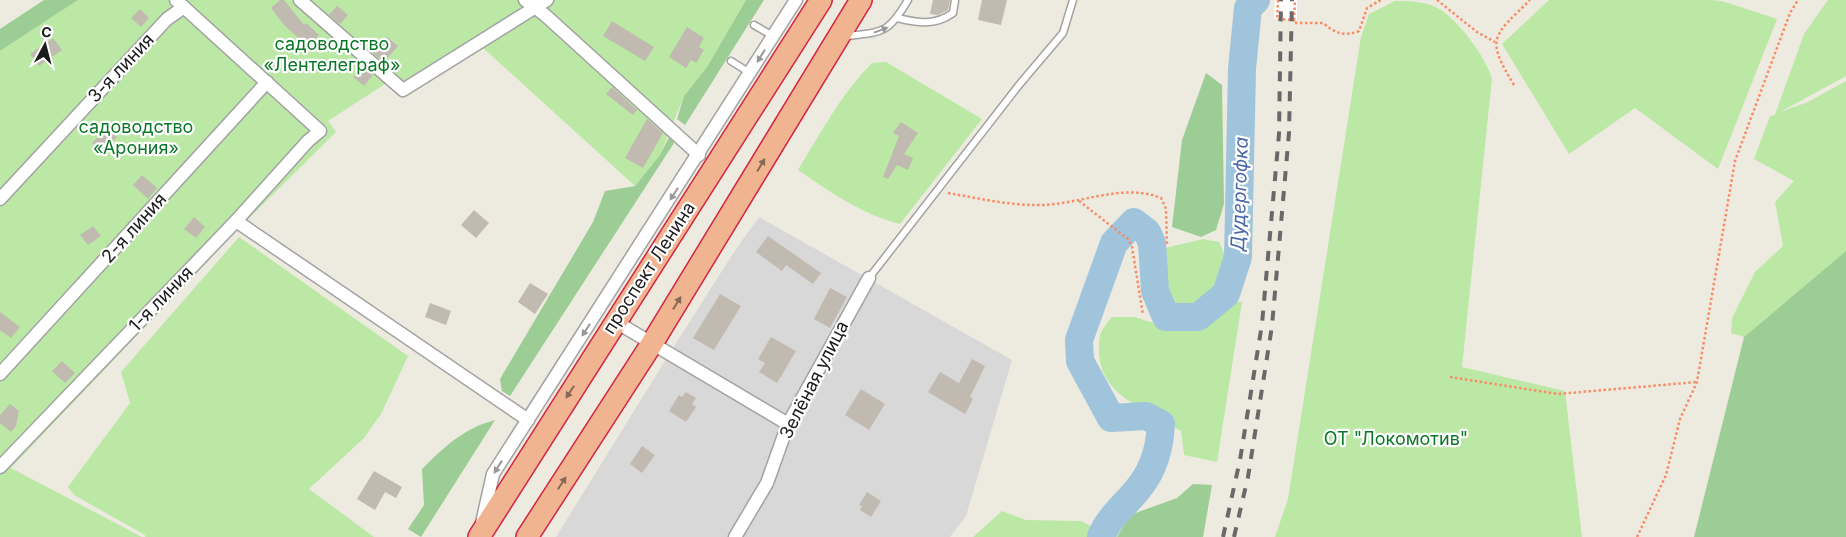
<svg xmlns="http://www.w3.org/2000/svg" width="1846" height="537" viewBox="0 0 1846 537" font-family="Inter,sans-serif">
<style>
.residential{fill:#d9d8d8}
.grass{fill:#bbe8a5}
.forest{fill:#9ccd95}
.pier{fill:#fff}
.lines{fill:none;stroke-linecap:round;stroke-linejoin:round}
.river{stroke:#a0c4db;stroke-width:28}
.building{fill:#c1bab0}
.service-casing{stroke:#a2a2a2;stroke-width:9}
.minor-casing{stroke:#a2a2a2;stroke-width:15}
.trunk-casing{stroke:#d52343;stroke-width:24}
.path{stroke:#f98c65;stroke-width:2.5;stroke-dasharray:2.5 2.5;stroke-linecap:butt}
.service{stroke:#fff;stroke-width:6}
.minor{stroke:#fff;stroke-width:12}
.trunk{stroke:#f0b490;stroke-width:21}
.rail{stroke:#696969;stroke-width:4;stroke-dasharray:10 10;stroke-linecap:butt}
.oneway{fill:#989898}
.oneway2{fill:#866856}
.labels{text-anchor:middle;stroke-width:4.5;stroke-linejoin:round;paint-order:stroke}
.park-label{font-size:18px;fill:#0b7726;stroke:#fff}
.street-label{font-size:18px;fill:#1b1b1b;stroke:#fff}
.water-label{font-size:19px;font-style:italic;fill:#4969aa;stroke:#fff}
</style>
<rect width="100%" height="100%" fill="#edebe0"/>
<!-- residential -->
<polygon class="residential" points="759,217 1012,360 966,516 950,537 556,537 676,343 736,249"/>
<!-- grass -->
<g class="grass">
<polygon points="78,0 746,0 707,67 684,96 660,155 635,186 482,47 406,94 388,82 328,121 336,132 242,225 11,468 142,537 0,537 0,51"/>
<polygon points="1549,0 1710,0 1722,1 1777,19 1718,169 1635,108 1569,154 1502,44"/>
<polygon points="1828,0 1846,0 1846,76 1780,112 1808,102 1846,81 1846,251 1744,337 1731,333 1732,318 1755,272 1783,246 1775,202 1794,181 1754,159 1770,116 1775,115 1804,34"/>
<path d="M1395,1c14,0 33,0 46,9 20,14 43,45 51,68l-30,289 103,24 17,146h-307l13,-38 73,-462 8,-23z"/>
<path d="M886,62l96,57 -82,105c-39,-10 -70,-32 -102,-54 23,-37 43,-76 74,-107z"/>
<polygon points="239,237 408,356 381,414 364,438 309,489 374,537 145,537 145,535 74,495 68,487 130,403 121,372"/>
<polygon points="1203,239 1219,242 1229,264 1224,281 1209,299 1189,311 1174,309 1164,293 1161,249"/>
<path d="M1229,302h13l-25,160 -33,-7 -3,-24c-32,-21 -81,-34 -82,-79 0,-19 1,-21 13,-35h23l24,8 28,3 17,-7z"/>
<polygon points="1002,511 1026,520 1081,521 1096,529 1094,537 973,537"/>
</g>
<!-- forest -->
<g class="forest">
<polygon points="44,0 78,0 0,51 0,29"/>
<polygon points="746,0 764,0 685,125 677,119 684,96 707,67"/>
<polygon points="1206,73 1222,85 1224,204 1216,230 1201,237 1172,227 1182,140"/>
<polygon points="669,137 674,143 510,396 502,391 500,379 593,222 605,191 635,186 660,155"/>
<polygon points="1846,251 1846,537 1694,537 1744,337"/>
<path d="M495,420l-74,117 -13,-8 16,-24 -2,-36c22,-22 42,-41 73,-49z"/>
<polygon points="1193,484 1212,485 1203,537 1117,537 1130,515 1177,498"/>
</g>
<!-- pier -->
<polygon class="pier" points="1275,0 1297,0 1297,20 1274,19"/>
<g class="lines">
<!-- river -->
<path class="river" d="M1101,537c8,-21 27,-34 40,-52 13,-17 19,-40 20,-61l-15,-8 -35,2 -31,-57 -1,-21 35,-97 20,-21 13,10 5,11 3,48 11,26h32l28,-23 12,-37 4,-188 6,-61 8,-8"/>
</g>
<!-- building -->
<g class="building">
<polygon points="280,0 284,0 304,25 306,23 319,35 309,47 285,26 271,8"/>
<polygon points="933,0 950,0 948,10 938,15 930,14"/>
<polygon points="982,0 1007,0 1001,25 978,20"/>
<polygon points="337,6 348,15 340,24 329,15"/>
<polygon points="140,9 149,18 141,27 131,18"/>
<polygon points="612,21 654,47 645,61 603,36"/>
<polygon points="687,27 704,38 699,47 704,50 696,63 691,60 686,68 669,57"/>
<polygon points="387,37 398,46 384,62 373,53"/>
<polygon points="53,38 62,50 39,66 30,54"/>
<polygon points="363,66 373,75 364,86 353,77"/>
<polygon points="612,87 637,110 633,115 606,94"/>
<polygon points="647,119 663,133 643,168 625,158"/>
<polygon points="901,122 918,133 904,154 913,158 908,170 897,165 888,179 883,177 899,136 893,133"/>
<polygon points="107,128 117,137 103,152 92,143"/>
<polygon points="142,175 157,188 148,199 133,185"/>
<polygon points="474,210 489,223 476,238 461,225"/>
<polygon points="194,217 205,227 196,238 184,229"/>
<polygon points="93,226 101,236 88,245 80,235"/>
<polygon points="768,236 821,273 813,284 786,265 782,271 756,252"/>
<polygon points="530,283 548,294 535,314 518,302"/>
<polygon points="830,288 847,297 830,328 814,319"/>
<polygon points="720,294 741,306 714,350 693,338"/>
<polygon points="430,303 451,311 446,325 425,317"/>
<polygon points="0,312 20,327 11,338 0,330"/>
<polygon points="771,337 796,351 777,383 759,372 765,363 758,359"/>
<polygon points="972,359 985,366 970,397 973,399 965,414 928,392 940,372 959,383"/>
<polygon points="62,361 75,373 65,383 52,371"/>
<polygon points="861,389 885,404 869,430 845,415"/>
<polygon points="686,392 696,398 692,404 696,407 686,422 669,411 679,395 682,397"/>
<polygon points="10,404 19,411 16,426 11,432 0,423 0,415"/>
<polygon points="642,446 655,455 642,473 630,464"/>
<polygon points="374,471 402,487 396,498 385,492 375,510 357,499"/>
<polygon points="867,492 881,501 871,517 860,510 862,506 859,505"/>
</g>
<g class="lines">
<defs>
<g id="service">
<path d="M897,18c21,5 38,8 56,-5l2,-13"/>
<polyline points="754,25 773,36"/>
<path d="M846,36c37,-4 42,-2 62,-36"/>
<polyline points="731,61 750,73"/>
<polyline points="869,278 1019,85 1063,33 1073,0"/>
</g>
<g id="minor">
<polyline points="300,0 403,90 547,0"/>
<polyline points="525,0 545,15 699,155"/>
<polyline points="0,199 167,19 184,7"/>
<polyline points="236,221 528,420"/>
<polyline points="616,322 788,424"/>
<polyline points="0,374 267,82"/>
<polyline points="0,467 236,221 308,141 320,131 176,0"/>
<polyline points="482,523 493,474 796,0"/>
<polyline points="735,537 767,483 788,424 869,278"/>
</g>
<g id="trunk">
<polyline points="479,537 821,0"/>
<polyline points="527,537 651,345 861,0"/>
</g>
</defs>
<!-- service casing -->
<use href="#service" class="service-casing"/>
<!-- minor casing -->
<use href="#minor" class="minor-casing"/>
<!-- trunk casing -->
<use href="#trunk" class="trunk-casing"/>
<!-- path -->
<g class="path">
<path d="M1278,0l-1,19 17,1v3h29c12,10 21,14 36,8l8,-23 14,-8"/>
<polyline points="1437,0 1477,32 1495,42"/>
<polyline points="1294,20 1295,0"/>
<path d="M1514,85c-29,-48 -21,-48 16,-85"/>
<path d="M948,193c29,5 59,12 88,12 42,1 85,-23 125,-7l5,11 1,35"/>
<polyline points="1079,201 1128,239 1132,247 1143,315"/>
<polyline points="1450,377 1558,394 1697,382"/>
<polyline points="1637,537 1666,475 1680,419 1697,382 1735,161 1790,13 1798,0"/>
</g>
<!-- service -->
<use href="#service" class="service"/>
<!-- minor -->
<use href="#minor" class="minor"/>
<!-- trunk -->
<use href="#trunk" class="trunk"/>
<!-- rail -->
<g class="rail">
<polyline points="1223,537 1240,460 1262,324 1279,134 1281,0"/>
<polyline points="1234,537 1248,477 1272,326 1289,133 1292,0"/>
</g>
</g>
<!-- one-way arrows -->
<defs><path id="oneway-solid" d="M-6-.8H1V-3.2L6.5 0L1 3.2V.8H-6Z" transform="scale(1.25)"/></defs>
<g class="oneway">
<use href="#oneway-solid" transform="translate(881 30) rotate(-20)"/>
<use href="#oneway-solid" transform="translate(761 56) rotate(122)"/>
<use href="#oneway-solid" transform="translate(674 194) rotate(123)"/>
<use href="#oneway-solid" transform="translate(586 330) rotate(123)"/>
<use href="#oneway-solid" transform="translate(498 467) rotate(122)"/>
</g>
<g class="oneway2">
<use href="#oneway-solid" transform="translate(761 165) rotate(-59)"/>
<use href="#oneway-solid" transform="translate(677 303) rotate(-58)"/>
<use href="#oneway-solid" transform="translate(570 392) rotate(123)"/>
<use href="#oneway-solid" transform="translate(562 483) rotate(-57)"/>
</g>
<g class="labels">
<!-- park labels -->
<g class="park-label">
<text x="332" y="50">садоводство<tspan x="332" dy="21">«Лентелеграф»</tspan></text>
<text x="136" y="133">садоводство<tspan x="136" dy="21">«Арония»</tspan></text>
<text x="1396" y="445">ОТ "Локомотив"</text>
</g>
<!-- street labels -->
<g class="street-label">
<text transform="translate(121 68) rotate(-47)" y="6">3-я линия</text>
<text transform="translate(134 228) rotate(-48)" y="6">2-я линия</text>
<text transform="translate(649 268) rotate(-57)" y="6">проспект Ленина</text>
<text transform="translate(161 299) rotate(-46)" y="6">1-я линия</text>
<text transform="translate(814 380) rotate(-63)" y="6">Зелёная улица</text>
</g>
<!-- water labels -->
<g class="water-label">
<text transform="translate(1239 194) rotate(-88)" y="7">Дудергофка</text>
</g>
</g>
<!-- north arrow -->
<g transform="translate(45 45) rotate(7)" stroke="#ffffff" stroke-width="4" paint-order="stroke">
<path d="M0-4L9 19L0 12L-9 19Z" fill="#1b1b1b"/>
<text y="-8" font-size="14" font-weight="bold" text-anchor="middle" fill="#1b1b1b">С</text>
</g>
</svg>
